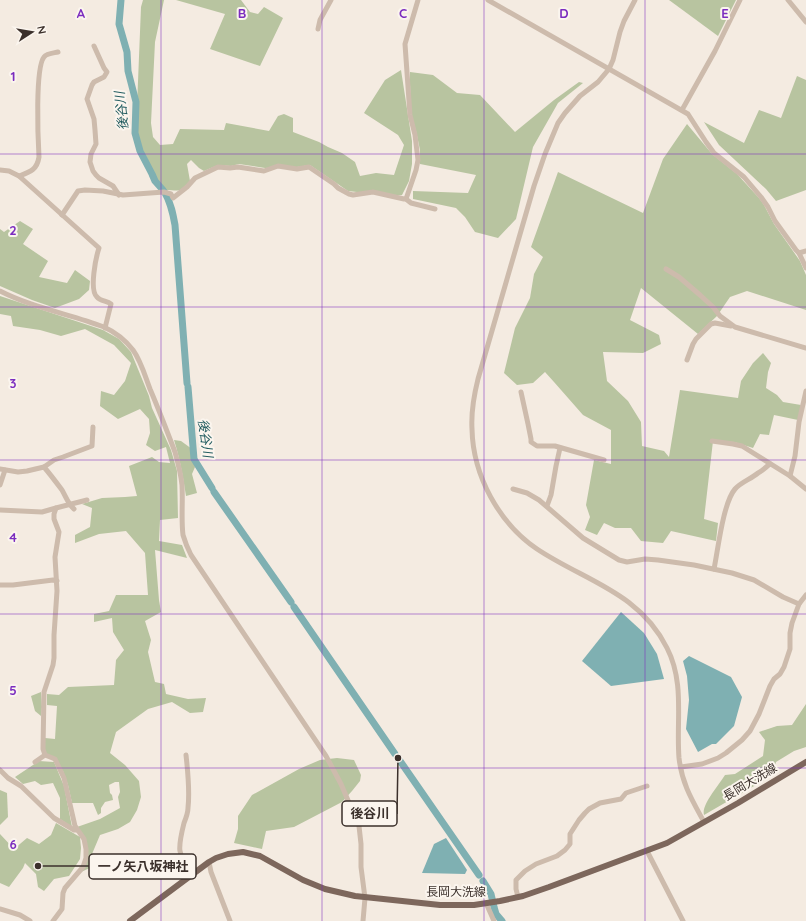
<svg xmlns="http://www.w3.org/2000/svg" width="806" height="921" viewBox="0 0 806 921" font-family="Quicksand,'Noto Sans JP',sans-serif">
<style>
.green{fill:#b8c4a0}
.water{fill:#7fb0b2}
.lines{fill:none;stroke-linecap:round;stroke-linejoin:round}
.river{stroke:#7fb0b2;stroke-width:7}
.minor{stroke:#cdbbac;stroke-width:5}
.major{stroke:#7d675c;stroke-width:6}
.grid{fill:none;stroke:#7b2cbf;stroke-width:1;stroke-opacity:0.55}
.labels{text-anchor:middle;stroke-width:4;stroke-linejoin:round;paint-order:stroke}
.street-label{font-size:12px;fill:#3b302b;stroke:#fbf5ee}
.water-label{font-size:13px;font-style:italic;fill:#1f5a5e;stroke:#fbf5ee}
.grid-label{font-size:13px;text-anchor:middle;font-weight:bold;fill:#7b2cbf;stroke:#fbf5ee;stroke-width:4;stroke-linejoin:round;paint-order:stroke}
.leader{fill:none;stroke:#3b302b;stroke-width:1.5}
.callout-dot{fill:#3b302b;stroke:#fbf5ee;stroke-width:1.5}
.callout{fill:#fbf5ee;stroke:#3b302b;stroke-width:1.5}
.callout-label{font-size:13px;text-anchor:middle;font-weight:bold;fill:#3b302b}
</style>
<rect width="100%" height="100%" fill="#f4ebe1"/>
<!-- green -->
<g class="green">
<path d="M143,0h21l-9,42 -4,81 2,14 7,8 13,-1 7,-15 44,1 2,-7 43,8 9,-15 6,-2 9,4v14l26,10 9,5 14,6 13,9 5,14 16,-3 18,2 10,-30 -6,-10 -34,-22 21,-33 16,-10 11,71v23l-3,17 -7,14 -9,1 -45,-5 -38,-26 -13,2 -32,1 -26,-4 -8,2 -13,-1 -14,6 -5,-3 -8,-8 -4,4 3,17c-12,13 -10,9 -26,9l-8,-10 -9,-22 -7,-12 -4,-15 5,-124z"/>
<polygon points="176,0 241,0 250,12 258,14 264,7 283,18 260,66 210,49 225,14"/>
<polygon points="669,0 736,0 718,36"/>
<polygon points="410,72 433,75 457,93 480,95 515,132 554,100 579,82 583,83 558,103 533,147 516,219 498,238 475,232 465,217 456,208 413,199 413,191 468,193 476,175 420,164 420,150 416,131 411,113 410,84"/>
<polygon points="797,76 806,80 806,190 776,201 766,189 719,145 704,122 744,143 759,110 781,118"/>
<polygon points="687,124 712,154 737,174 759,198 764,205 774,224 800,261 806,275 806,310 747,291 730,297 717,316 698,334 641,288 630,320 659,335 661,344 643,353 603,352 607,381 628,401 641,422 642,446 664,451 669,457 680,390 738,398 741,381 753,363 763,353 771,363 768,372 766,388 777,395 783,402 801,405 798,420 774,415 769,435 760,434 753,448 734,442 713,441 704,519 718,523 716,541 671,531 663,543 641,541 631,528 615,528 604,523 597,535 585,530 590,517 586,505 594,460 611,464 611,430 583,415 554,382 545,372 533,383 517,385 504,373 515,328 530,298 534,274 543,257 531,247 558,172 643,213 663,159"/>
<polygon points="20,221 33,229 23,244 48,261 39,277 67,283 75,270 90,281 89,290 79,299 55,308 32,300 0,286 0,229 4,232"/>
<polygon points="0,296 103,330 119,339 131,352 149,396 152,408 171,450 177,471 178,518 160,520 159,541 182,545 187,558 155,550 159,600 161,612 145,621 151,640 148,652 155,682 164,684 166,694 188,699 206,698 203,712 190,713 172,702 148,709 116,732 110,753 125,765 139,781 141,797 137,810 130,822 118,829 100,835 92,854 92,867 81,872 87,851 77,827 100,819 120,808 118,797 120,792 119,782 115,782 109,785 110,793 112,795 113,800 105,802 101,808 101,813 98,815 93,803 72,803 68,785 63,771 44,751 45,738 55,739 57,706 47,705 47,694 59,695 68,687 114,685 116,660 124,650 113,632 112,618 94,622 94,614 109,611 116,595 148,595 145,553 126,531 99,534 75,543 75,535 90,527 92,508 82,504 102,498 125,497 137,496 129,466 152,457 159,462 170,463 166,447 155,451 146,445 150,433 149,419 140,409 118,419 100,406 101,391 114,395 125,381 131,363 114,345 85,329 61,336 40,330 13,326 11,316 0,314"/>
<path d="M174,440l7,1 11,8 3,18 -3,7 5,19 -11,3c-3,-20 -6,-37 -12,-56z"/>
<polygon points="41,692 42,707 41,716 35,711 31,696"/>
<path d="M806,704v43l-12,4 -18,11 -1,4 3,6 -74,43c-3,-10 15,-30 21,-40l10,-1 28,-18 2,-16 -6,-8 18,-6 15,-1z"/>
<polygon points="337,758 354,760 361,775 360,781 352,791 342,802 294,827 266,831 262,849 234,843 238,829 238,816 252,795 299,769 320,760"/>
<polygon points="39,761 54,762 64,786 72,827 60,819 60,798 53,783 41,785 35,781 23,784 15,777"/>
<polygon points="0,790 7,793 8,817 0,825"/>
<polygon points="56,823 80,837 81,848 80,859 69,876 54,879 44,891 38,887 36,874 25,863 23,868 9,887 0,883 0,834 14,849 27,838 39,844 51,835"/>
</g>
<!-- water -->
<g class="water">
<polygon points="621,612 644,633 657,654 664,679 611,686 582,661"/>
<polygon points="689,656 731,677 742,697 734,726 716,744 712,744 698,752 686,729 689,700 687,676 683,661"/>
<polygon points="446,838 467,870 465,874 422,873 434,844"/>
</g>
<g class="lines">
<!-- river -->
<g class="river">
<polyline points="121,0 119,24 127,52 128,71 136,102 135,133 140,151 152,174 155,181 163,190"/>
<path d="M165,193c6,10 8,21 10,32l12,158"/>
<polyline points="188,387 194,459 212,488"/>
<polyline points="214,492 291,602"/>
<polyline points="294,607 395,754"/>
<polyline points="398,758 479,875"/>
<polyline points="483,881 491,894 494,907 496,914 502,921"/>
</g>
<!-- minor -->
<g class="minor">
<polyline points="488,0 688,114 706,142 714,153 744,177 761,197 768,207 775,221 796,250 799,253 806,268"/>
<path d="M635,0l-11,21 -4,11 -7,28 -4,9 -11,13 -18,14 -15,17 -7,10 -13,31 -11,32 -56,193c-4,16 -7,33 -6,50 1,47 27,94 65,120 48,32 102,43 130,99 18,35 9,73 12,110 3,26 13,42 25,64"/>
<polyline points="788,0 806,22"/>
<polyline points="318,29 320,20 331,0"/>
<polyline points="94,46 104,68 107,72 104,77 94,82 92,85 87,99 94,119 95,130 96,144 91,154 90,162 93,171 96,175 99,178 113,186 119,195"/>
<polyline points="682,110 715,51 740,0"/>
<path d="M0,170l9,1 10,5 80,72c-3,9 -10,42 -2,49 3,4 10,4 14,7l-6,24"/>
<path d="M19,176c11,-4 18,-6 20,-19 -1,-17 -4,-89 5,-100 3,-4 10,-4 14,-5"/>
<polyline points="406,199 416,170 418,160 415,135 410,115 405,44 418,0"/>
<polyline points="62,215 78,191 85,190 103,191 123,195 164,192 171,194 173,198 187,187 195,178 218,167 230,168 238,167 264,171 278,166 297,169 309,167 334,184 338,188 349,194 353,195 373,192 404,199 406,199 411,203 435,209"/>
<polyline points="799,253 806,251"/>
<polyline points="666,269 679,277 700,295 713,307 720,316 735,327 806,348"/>
<path d="M0,291c33,17 70,23 104,36 11,5 22,14 29,23 8,11 12,26 17,39 9,21 17,42 25,63 3,11 6,22 7,33 1,17 -1,34 1,50 2,7 5,14 8,20l135,201 15,28 18,42 2,18v23l4,31 -2,23"/>
<polyline points="687,360 693,344 696,339 711,324 715,323 731,326"/>
<polyline points="521,392 528,424 531,439 531,442 537,446 555,446 604,460"/>
<polyline points="712,441 733,444 742,446 790,476 806,489"/>
<path d="M44,467c6,7 12,15 18,23 4,7 6,14 12,19"/>
<polyline points="0,469 18,472 27,471 44,467 54,460 63,457 92,446 93,427"/>
<polyline points="790,476 795,456 799,422 806,391"/>
<polyline points="0,485 5,470"/>
<polyline points="513,489 527,493 539,500 583,538 619,560 627,562 645,559 658,560 694,565 732,573 754,580 783,597 799,604"/>
<polyline points="547,506 551,495 556,466 560,448"/>
<polyline points="0,510 42,512 56,508 87,500"/>
<path d="M714,569c4,-19 9,-66 21,-80 6,-7 16,-10 23,-16 4,-2 8,-6 12,-9"/>
<polyline points="0,585 13,585 53,580 57,581"/>
<path d="M186,755c2,18 4,35 2,53 0,5 -2,10 -4,15 -6,24 -8,32 9,51"/>
<polyline points="35,762 45,755"/>
<polyline points="681,767 702,764 718,758 726,753 742,740 750,731 759,714 770,686 774,679 780,674 784,667 790,649 790,633 792,623 799,604 806,595"/>
<polyline points="0,770 8,778 21,786 54,818 74,830 77,830"/>
<polyline points="647,851 683,921"/>
<polyline points="209,862 211,872 230,921"/>
<polyline points="518,897 516,889 516,880 525,871 536,864 557,856 565,850 570,844 570,834 579,820 585,813 589,809 600,803 621,799 626,793 647,786"/>
<polyline points="486,903 494,921"/>
<polyline points="0,909 20,915 30,921"/>
<polyline points="53,921 62,909 63,893 65,888 83,867 86,858 86,849 84,839 75,826 64,778 55,759 45,755 43,749 44,692 53,665 54,658 54,635 57,591 55,557 59,532 54,519 54,514 56,508"/>
</g>
<!-- major -->
<polyline class="major" points="130,921 209,862 216,858 228,854 243,852 260,856 303,880 325,889 355,896 440,905 474,905 500,901 523,896 549,887 667,843 738,803 806,762"/>
</g>
<!-- grid -->
<path class="grid" d="M161,0v921M322,0v921M484,0v921M645,0v921M0,154h806M0,307h806M0,460h806M0,614h806M0,768h806"/>
<g class="labels">
<!-- street labels -->
<g class="street-label">
<text transform="translate(750 782) rotate(-31)" y="4">長岡大洗線</text>
<text x="456" y="896">長岡大洗線</text>
</g>
<!-- water labels -->
<g class="water-label">
<text transform="translate(121 111) rotate(-96)" y="5">後谷川</text>
<text transform="translate(206 438) rotate(82)" y="5">後谷川</text>
</g>
</g>
<g class="grid-label">
<text x="81" y="18">A</text>
<text x="242" y="18">B</text>
<text x="403" y="18">C</text>
<text x="564" y="18">D</text>
<text x="725" y="18">E</text>
<text x="13" y="81">1</text>
<text x="13" y="235">2</text>
<text x="13" y="388">3</text>
<text x="13" y="542">4</text>
<text x="13" y="695">5</text>
<text x="13" y="849">6</text>
</g>
<!-- callouts -->
<path class="leader" d="M398 758L397 814M38 866L89 866"/>
<g class="callout-dot">
<circle cx="398" cy="758" r="4"/>
<circle cx="38" cy="866" r="4"/>
</g>
<g class="callout">
<rect x="342" y="801" width="55" height="25" rx="4"/>
<rect x="89" y="854" width="107" height="25" rx="4"/>
</g>
<g class="callout-label">
<text x="370" y="818">後谷川</text>
<text x="143" y="871">一ノ矢八坂神社</text>
</g>
<!-- north arrow -->
<g transform="translate(32 32) rotate(78)" stroke="#fbf5ee" stroke-width="3" paint-order="stroke">
<path d="M0-3L7 15L0 10L-7 15Z" fill="#3b302b"/>
<text y="-6" font-size="11" font-weight="bold" text-anchor="middle" fill="#3b302b">N</text>
</g>
</svg>
